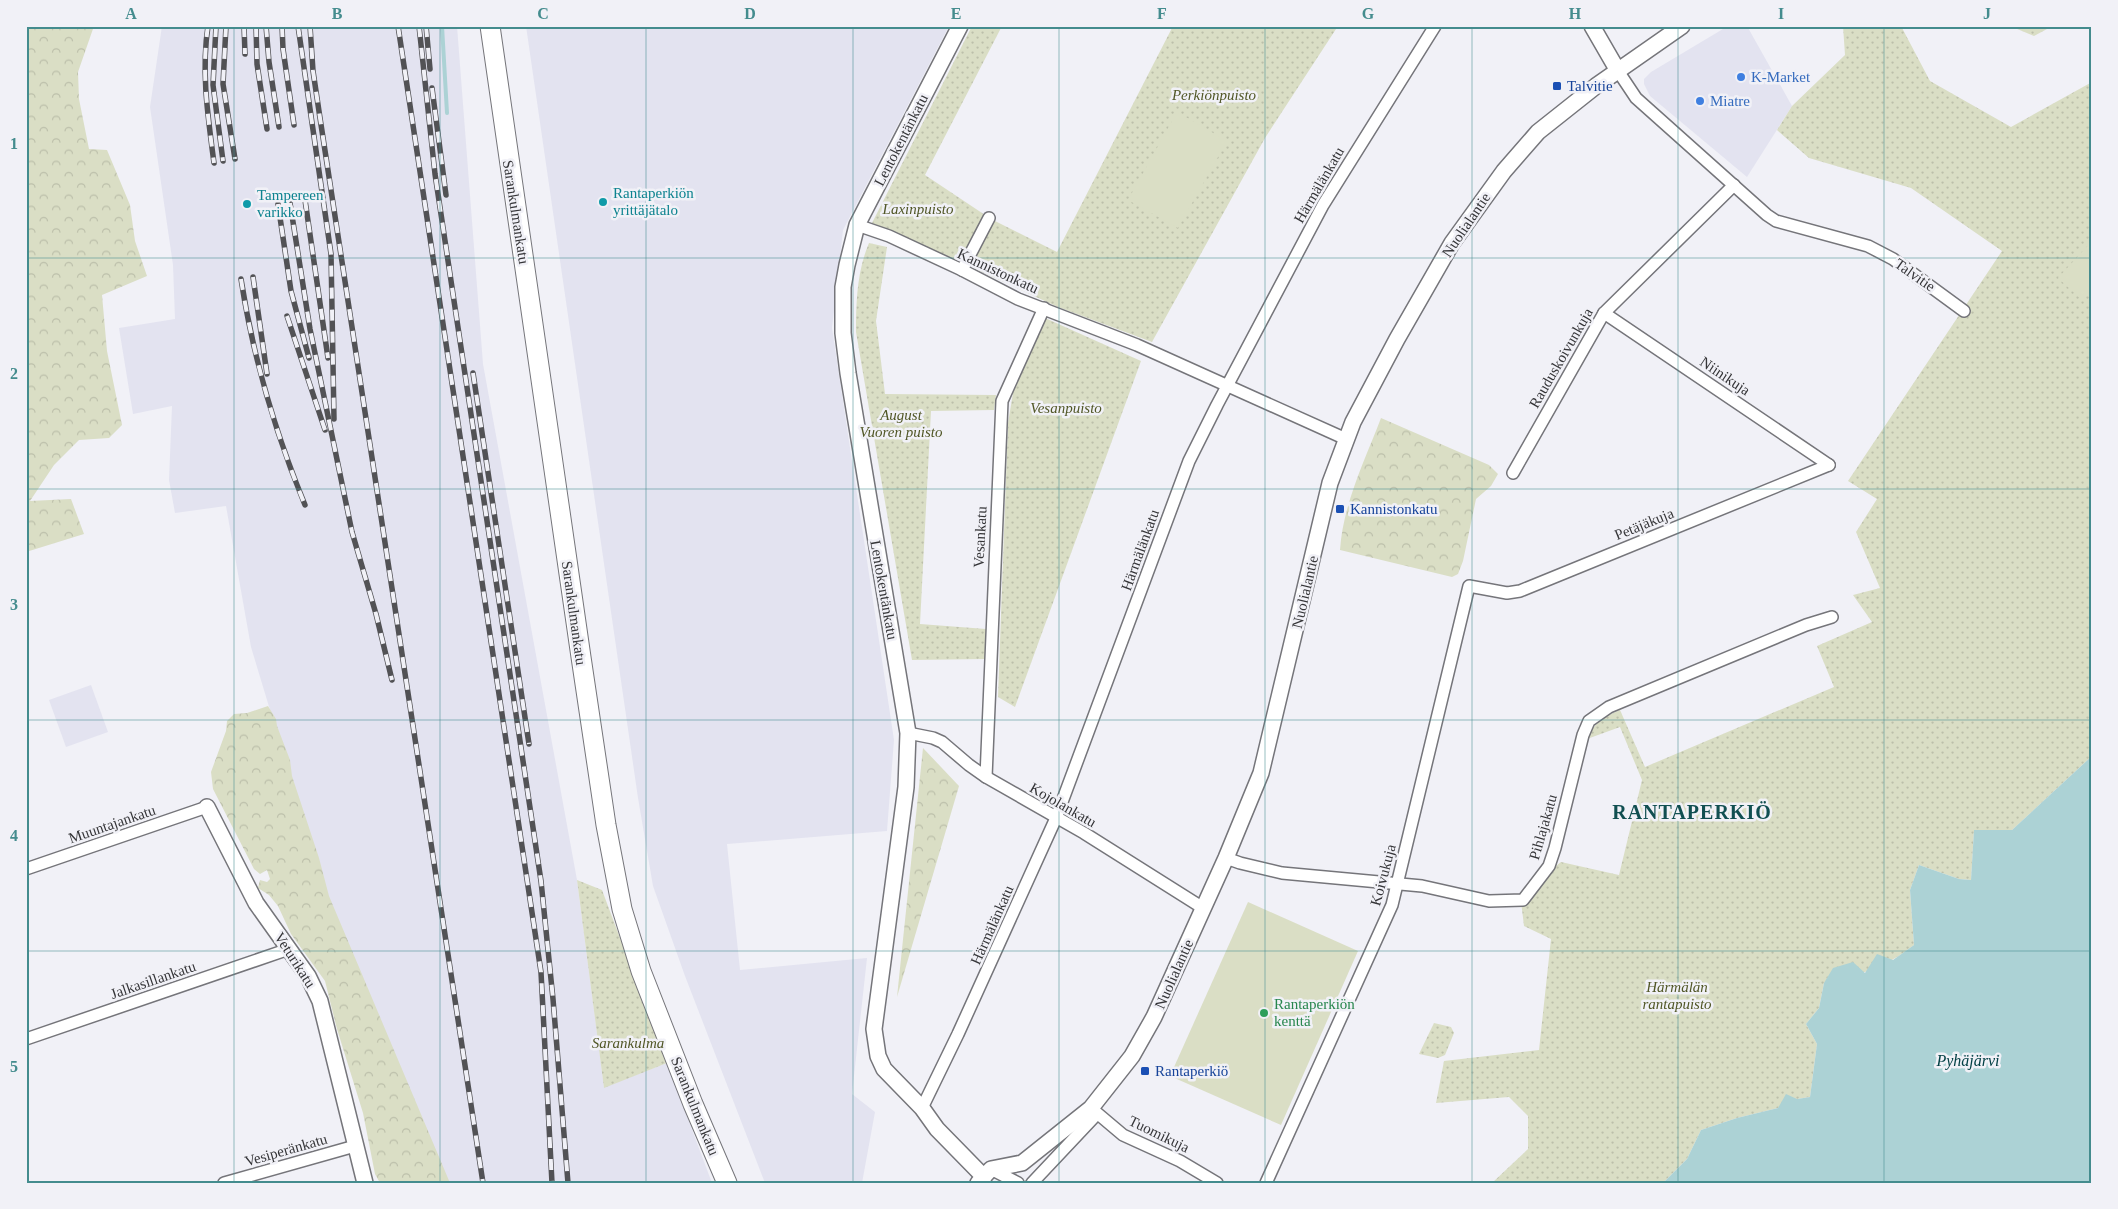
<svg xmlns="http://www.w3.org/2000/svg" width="2118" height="1209" viewBox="0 0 2118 1209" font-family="Georgia,serif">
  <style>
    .built { fill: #e3e3f0 }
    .forest { fill: url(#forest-crowns) }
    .park { fill: url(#park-dots) }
    .garden { fill: #dadec5 }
    .water { fill: #acd2d5 }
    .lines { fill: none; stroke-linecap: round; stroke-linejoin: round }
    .stream { stroke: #acd2d5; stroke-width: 4 }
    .minor-casing { stroke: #75757a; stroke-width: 14 }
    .tertiary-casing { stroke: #75757a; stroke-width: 18 }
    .primary-casing { stroke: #75757a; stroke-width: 21 }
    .minor { stroke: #fff; stroke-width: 11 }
    .tertiary { stroke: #fff; stroke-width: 15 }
    .primary { stroke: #fff; stroke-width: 19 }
    .rail-casing { stroke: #525255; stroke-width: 5.5 }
    .rail { stroke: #f1f1f7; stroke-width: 4; stroke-dasharray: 11; stroke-linecap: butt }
    .grid { fill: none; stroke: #448c8e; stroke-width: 1; stroke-opacity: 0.55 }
    .shop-dot { fill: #3f7fe0; stroke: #f1f1f7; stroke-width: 2 }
    .transit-dot { fill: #1a4fb4; stroke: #f1f1f7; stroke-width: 2 }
    .culture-dot { fill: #0f9aa8; stroke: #f1f1f7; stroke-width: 2 }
    .leisure-dot { fill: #2e9e5b; stroke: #f1f1f7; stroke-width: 2 }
    .labels { text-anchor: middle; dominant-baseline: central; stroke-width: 5; stroke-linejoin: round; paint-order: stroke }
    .shop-label { font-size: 15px; fill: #366cbe; stroke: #f1f1f7; text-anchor: start }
    .transit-label { font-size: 15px; fill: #164399; stroke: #f1f1f7; text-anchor: start }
    .park-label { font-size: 15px; font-style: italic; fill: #515727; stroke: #f1f1f7 }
    .street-label { font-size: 15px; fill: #353538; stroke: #f1f1f7 }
    .culture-label { font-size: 15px; fill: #0d838f; stroke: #f1f1f7; text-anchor: start }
    .leisure-label { font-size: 15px; fill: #27864d; stroke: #f1f1f7; text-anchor: start }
    .water-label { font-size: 16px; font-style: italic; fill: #034045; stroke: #f1f1f7 }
    .district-label { font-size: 20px; font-weight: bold; letter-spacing: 1px; fill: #114f51; stroke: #f1f1f7 }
    .neatline { fill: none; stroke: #448c8e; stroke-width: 2 }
    .grid-label { font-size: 16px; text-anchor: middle; font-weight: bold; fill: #448c8e }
  </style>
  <defs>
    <pattern id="forest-crowns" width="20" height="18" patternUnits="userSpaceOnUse" patternTransform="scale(1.25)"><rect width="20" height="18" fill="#dadec5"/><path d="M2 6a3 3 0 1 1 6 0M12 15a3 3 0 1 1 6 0" fill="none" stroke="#bcbfaa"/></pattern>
    <pattern id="park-dots" width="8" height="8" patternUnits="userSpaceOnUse" patternTransform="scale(1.25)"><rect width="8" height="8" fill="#dadec5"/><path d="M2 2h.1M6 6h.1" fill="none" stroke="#bcbfaa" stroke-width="1.8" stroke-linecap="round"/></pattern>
  </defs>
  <rect width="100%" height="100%" fill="#f1f1f7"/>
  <g class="built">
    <polygon points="162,26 457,26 483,364 577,880 604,1087 667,1063 712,1183 445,1183 328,902 251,647 226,506 175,513 169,480 172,406 133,414 119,328 175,319 173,265 150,107"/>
    <polygon points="526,26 949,26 843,230 832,328 894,740 887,831 727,844 740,970 867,958 852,1094 875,1112 862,1183 765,1183 685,976 653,886 638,798"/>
    <polygon points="1728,26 1747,26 1792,106 1747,177 1650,96 1644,84 1644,79 1651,72"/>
    <polygon points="91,685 108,732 66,747 49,700"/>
  </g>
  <g class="forest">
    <polygon points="26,26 94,26 78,72 79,99 89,149 107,150 130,205 135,241 147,276 102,295 107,351 122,425 109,438 79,440 54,465 30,501 71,499 84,534 26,552"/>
    <path d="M1381,418L1489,465L1498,474L1491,486L1476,499L1463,561L1458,574L1452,577L1340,550C1343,504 1365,460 1381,418Z"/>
    <polygon points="268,706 276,719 277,726 290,760 292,776 319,858 329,896 450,1183 380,1183 375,1174 363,1113 337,1029 325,981 291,934 278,906 269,895 258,888 260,880 267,882 270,879 267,870 260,874 254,869 213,789 211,772 226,731 227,721 234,714 247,713"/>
    <polygon points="923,748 959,786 897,997"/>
  </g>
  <g class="park">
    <polygon points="972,26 1002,26 925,175 985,215 965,254 956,261 872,223"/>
    <polygon points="1173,26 1338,26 1265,138 1152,342 1058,307 971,267 993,220 1057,252"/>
    <path d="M1843,26H1901L1930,81L2011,127L2092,82V756L2012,830L1974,831L1971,880L1959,879L1919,865L1910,890L1914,945C1883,969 1862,974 1824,983L1819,1008L1806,1024L1817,1044L1810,1097L1797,1099L1778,1108L1737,1118L1701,1130L1687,1159L1663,1183H1492L1528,1149V1116L1509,1097L1436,1103L1444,1061L1539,1050L1551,939L1524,926L1520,893L1561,862L1619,875L1642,780L1620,727L1587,739C1593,723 1604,717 1620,710L1645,767L1834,687L1817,646L1872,622L1853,595L1880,588L1856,532L1877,499L1848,481L2002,251L1911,188L1809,158L1777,130L1792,106L1845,55Z"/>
    <polygon points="2010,26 2046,26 2047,29 2034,36"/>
    <path d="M869,243L887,247L876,321L885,394L996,395L994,410L931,411L920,624L986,629V659L912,660L856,332C856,302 857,271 869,243Z"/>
    <polygon points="1045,318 1141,361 1015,707 998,697 1008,423 1013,393"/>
    <polygon points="577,880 602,890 667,1063 604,1088"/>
    <polygon points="1434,1023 1451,1027 1454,1033 1445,1055 1438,1058 1419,1054"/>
  </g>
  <g class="garden">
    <polygon points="1177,112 1227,141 1178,228 1128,200"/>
    <polygon points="2092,241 2092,288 2081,299 2058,278"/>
    <polygon points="1248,902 1358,951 1281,1125 1170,1076"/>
  </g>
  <polygon class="water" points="2092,756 2092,1183 1663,1183 1687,1159 1701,1130 1737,1118 1778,1108 1786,1094 1797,1099 1810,1097 1817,1044 1806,1024 1819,1008 1824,983 1833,968 1853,962 1865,973 1877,954 1893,960 1914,945 1910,890 1919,865 1959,879 1971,880 1974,830 2012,830"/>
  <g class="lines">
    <polyline class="stream" points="442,26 447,113"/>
    <defs>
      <g id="minor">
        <polyline points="1618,71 1636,98 1767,215 1776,221 1868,246 1893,259 1964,311"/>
        <polyline points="857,225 889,236 962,270 1018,299 1137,345 1346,439"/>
        <polyline points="962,270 989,218"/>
        <polyline points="1604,313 1829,465"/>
        <polyline points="1513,473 1604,313 1734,185"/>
        <polyline points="908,733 933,738 942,742 969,765 986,777 1084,833 1203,908"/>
        <polyline points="986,777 1002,401 1044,308"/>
        <polyline points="1226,858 1240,863 1282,873 1422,886 1489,901 1523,900 1549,866 1555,848 1583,735 1589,721 1609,707 1806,625 1832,617"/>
        <polyline points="26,869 207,807"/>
        <polyline points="26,1039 289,949"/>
        <polyline points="922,1108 958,1034 1056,818 1189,461 1217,405 1323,205 1435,26"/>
        <polyline points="1091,1108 1123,1135 1180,1161 1217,1183"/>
        <polyline points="991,1169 1018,1183"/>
        <polyline points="224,1183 355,1146"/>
        <polyline points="1032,1183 1097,1114"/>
        <polyline points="1266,1183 1392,905 1469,586 1507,593 1520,591 1829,465"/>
      </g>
      <g id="tertiary">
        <polyline points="960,26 857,225 847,265 843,287 843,333 848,373 908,733 906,787 874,1029 878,1056 884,1069 922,1108 937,1129 984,1177"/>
        <polyline points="1592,26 1618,71"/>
        <polyline points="207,807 256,903 308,976 320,1001 365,1183"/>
        <polyline points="978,1183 991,1169 1022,1163 1091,1108 1132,1056 1154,1017 1226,858 1261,773 1330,483 1353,422 1397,339 1452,243 1504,171 1538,132 1596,86 1682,26"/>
      </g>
      <polyline id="primary" points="490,26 581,657 606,825 622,909 641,971 693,1104 727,1183"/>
    </defs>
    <use href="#minor" class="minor-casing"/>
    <use href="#tertiary" class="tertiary-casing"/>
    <use href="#primary" class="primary-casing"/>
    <use href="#minor" class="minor"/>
    <use href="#tertiary" class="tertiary"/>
    <use href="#primary" class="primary"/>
    <defs>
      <g id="rail">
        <path d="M208,26C201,72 208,117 214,163"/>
        <polyline points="216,26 213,85 223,161"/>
        <polyline points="226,26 223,84 235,159"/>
        <polyline points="244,26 245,54"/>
        <polyline points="256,26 257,64 267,129"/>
        <polyline points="266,26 269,62 279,127"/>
        <polyline points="282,26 283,49 294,125"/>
        <polyline points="298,26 331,254 334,419"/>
        <polyline points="310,26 313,71 320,118 483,1183"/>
        <polyline points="398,26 541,972 552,1183"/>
        <polyline points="419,26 435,174 541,881 553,999 568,1183"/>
        <polyline points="426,26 430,69"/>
        <polyline points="432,88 446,195"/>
        <polyline points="305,200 328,358"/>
        <polyline points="290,203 310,329 352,532 376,614 392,680"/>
        <polyline points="278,204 291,291 309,358"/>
        <polyline points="253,277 267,374"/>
        <path d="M241,279C253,357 275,432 305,505"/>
        <polyline points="287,316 325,430"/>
        <polyline points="473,373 529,744"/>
      </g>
    </defs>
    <use href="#rail" class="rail-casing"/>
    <use href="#rail" class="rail"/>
  </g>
  <path class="grid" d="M234,26V1183M440,26V1183M646,26V1183M853,26V1183M1059,26V1183M1265,26V1183M1472,26V1183M1678,26V1183M1884,26V1183M26,258H2092M26,489H2092M26,720H2092M26,951H2092"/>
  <g class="shop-dot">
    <circle cx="1741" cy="77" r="5"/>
    <circle cx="1700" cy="101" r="5"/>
  </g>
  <g class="transit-dot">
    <rect x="1552" y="81" width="10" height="10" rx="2.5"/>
    <rect x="1335" y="504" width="10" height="10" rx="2.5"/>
    <rect x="1140" y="1066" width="10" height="10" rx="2.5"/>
  </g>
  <g class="culture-dot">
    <circle cx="603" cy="202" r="5"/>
    <circle cx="247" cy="204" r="5"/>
  </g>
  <circle class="leisure-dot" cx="1264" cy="1013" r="5"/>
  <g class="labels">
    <g class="shop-label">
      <text x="1751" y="77">K-Market</text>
      <text x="1710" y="101">Miatre</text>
    </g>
    <g class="transit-label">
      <text x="1567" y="86">Talvitie</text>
      <text x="1350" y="509">Kannistonkatu</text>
      <text x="1155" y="1071">Rantaperkiö</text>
    </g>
    <g class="park-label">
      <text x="1214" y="95">Perkiönpuisto</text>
      <text x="918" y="209">Laxinpuisto</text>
      <text x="1066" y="408">Vesanpuisto</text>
      <text x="901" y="415">August<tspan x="901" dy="17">Vuoren puisto</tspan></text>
      <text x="1677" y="987">Härmälän<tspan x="1677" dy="17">rantapuisto</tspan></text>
      <text x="628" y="1043">Sarankulma</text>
    </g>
    <g class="street-label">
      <text transform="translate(901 140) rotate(-63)">Lentokentänkatu</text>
      <text transform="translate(1319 185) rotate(-60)">Härmälänkatu</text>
      <text transform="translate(516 212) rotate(81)">Sarankulmankatu</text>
      <text transform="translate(1466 225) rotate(-56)">Nuolialantie</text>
      <text transform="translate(998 271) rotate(25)">Kannistonkatu</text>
      <text transform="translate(1915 275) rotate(35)">Talvitie</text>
      <text transform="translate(1561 358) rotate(-60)">Rauduskoivunkuja</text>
      <text transform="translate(1725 376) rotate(34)">Niinikuja</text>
      <text transform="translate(1644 524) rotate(-22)">Petäjäkuja</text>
      <text transform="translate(980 537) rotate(-87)">Vesankatu</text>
      <text transform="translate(1140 550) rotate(-70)">Härmälänkatu</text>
      <text transform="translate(884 590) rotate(80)">Lentokentänkatu</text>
      <text transform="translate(1305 592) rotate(-77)">Nuolialantie</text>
      <text transform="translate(574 613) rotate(82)">Sarankulmankatu</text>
      <text transform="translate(1063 805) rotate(30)">Kojolankatu</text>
      <text transform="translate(112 824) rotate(-19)">Muuntajankatu</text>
      <text transform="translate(1543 827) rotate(-74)">Pihlajakatu</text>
      <text transform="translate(1383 875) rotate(-75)">Koivukuja</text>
      <text transform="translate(992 925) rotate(-66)">Härmälänkatu</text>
      <text transform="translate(295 960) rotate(57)">Veturikatu</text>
      <text transform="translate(1174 974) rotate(-66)">Nuolialantie</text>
      <text transform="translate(153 980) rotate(-19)">Jalkasillankatu</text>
      <text transform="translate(695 1106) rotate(68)">Sarankulmankatu</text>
      <text transform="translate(1159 1134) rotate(26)">Tuomikuja</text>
      <text transform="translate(286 1150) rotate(-16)">Vesiperänkatu</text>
    </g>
    <g class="culture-label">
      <text x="613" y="193">Rantaperkiön<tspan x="613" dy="17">yrittäjätalo</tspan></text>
      <text x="257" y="195">Tampereen<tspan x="257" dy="17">varikko</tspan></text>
    </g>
    <g class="leisure-label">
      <text x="1274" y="1004">Rantaperkiön<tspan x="1274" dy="17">kenttä</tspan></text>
    </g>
    <g class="water-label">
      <text x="1968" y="1060">Pyhäjärvi</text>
    </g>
    <g class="district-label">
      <text x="1692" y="812">RANTAPERKIÖ</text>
    </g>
  </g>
  <rect width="2118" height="1209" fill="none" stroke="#f1f1f7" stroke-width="55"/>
  <rect x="28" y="28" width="2062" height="1154" class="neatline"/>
  <g class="grid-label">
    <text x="131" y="19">A</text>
    <text x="337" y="19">B</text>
    <text x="543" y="19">C</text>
    <text x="750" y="19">D</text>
    <text x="956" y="19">E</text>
    <text x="1162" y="19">F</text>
    <text x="1368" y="19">G</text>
    <text x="1575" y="19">H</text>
    <text x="1781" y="19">I</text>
    <text x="1987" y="19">J</text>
    <text x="14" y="149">1</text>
    <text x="14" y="379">2</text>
    <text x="14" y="610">3</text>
    <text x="14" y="841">4</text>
    <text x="14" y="1072">5</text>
  </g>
</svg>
